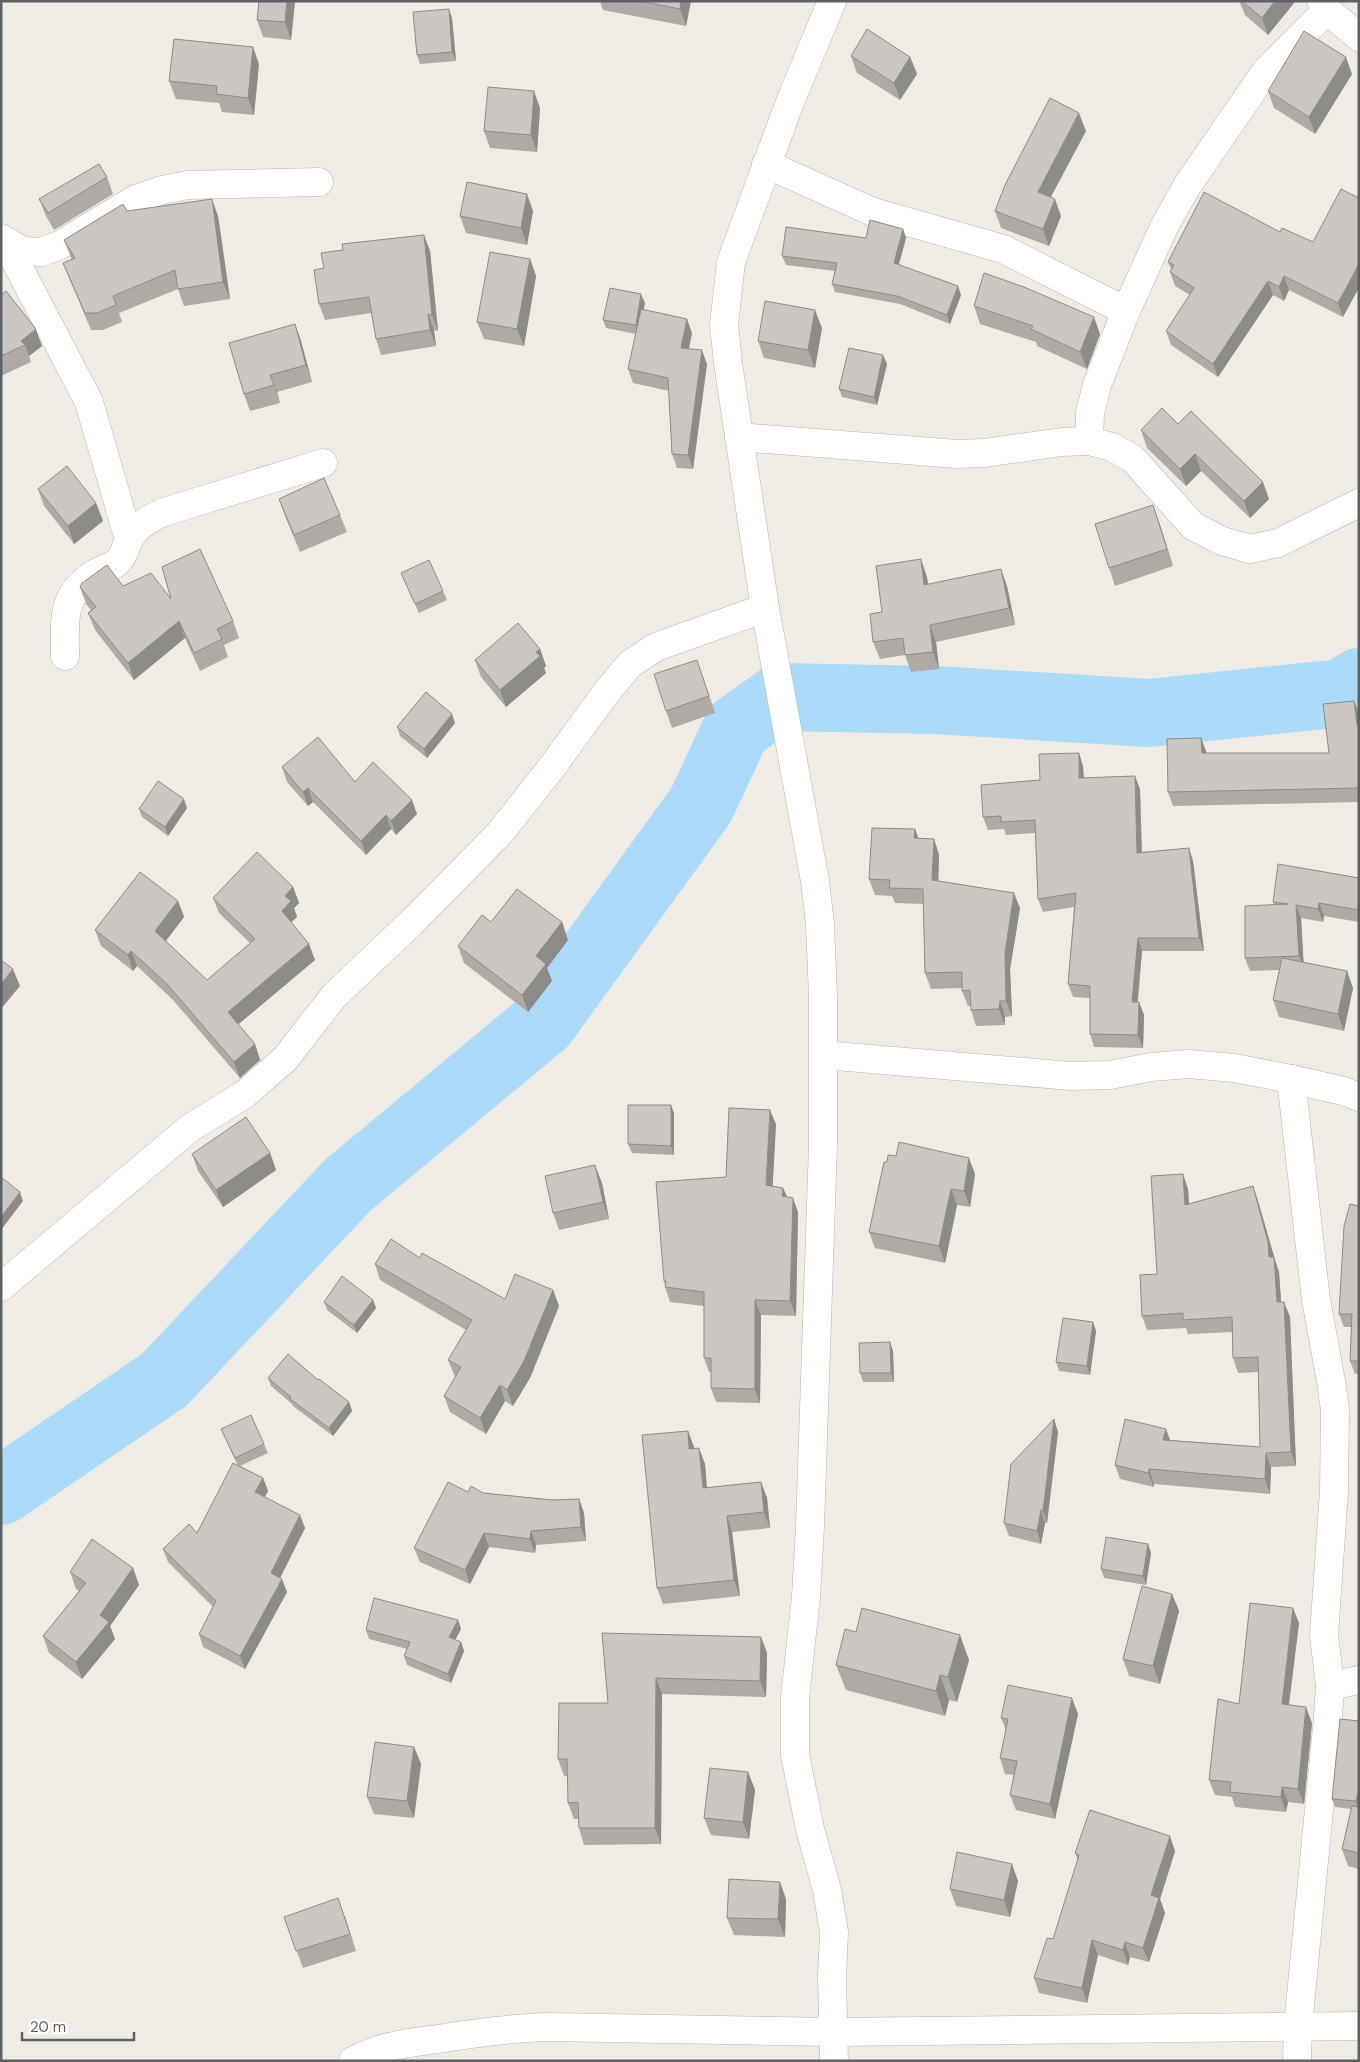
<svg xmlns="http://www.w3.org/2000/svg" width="1360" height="2062" viewBox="0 0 1360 2062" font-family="'DM Sans',sans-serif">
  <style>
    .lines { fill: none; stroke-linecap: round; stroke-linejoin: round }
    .river { stroke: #abdbf8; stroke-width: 68 }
    .minor-casing { stroke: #b2b5b9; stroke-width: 29 }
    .minor { stroke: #fff; stroke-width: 28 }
    .wall { fill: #aeaba7 }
    .shaded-wall { fill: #8d8b88 }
    .building { fill: #cac7c2; stroke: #8d8b88 }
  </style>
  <rect width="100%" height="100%" fill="#eeece5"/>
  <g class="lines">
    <polyline class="river" points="1,1491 164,1380 348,1185 543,1023 701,805 737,728 781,697 935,700 1149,713 1342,693 1359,682"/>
    <defs>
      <g id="minor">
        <polyline points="832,1 790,102 731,262 724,325 728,363 765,608 815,881 820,924 823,996 823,1145 810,1526 806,1597 795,1697 795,1755 810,1829 827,1890 834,1932 832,1977 834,2061"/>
        <polyline points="1321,1 1327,10 1359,37"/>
        <polyline points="766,164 873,212 1003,249 1126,311"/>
        <polyline points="1,238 23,251 41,252 60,245 136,199 162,190 188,185 319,182"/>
        <polyline points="5,241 89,402 129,540"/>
        <polyline points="739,437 957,454 984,453 1062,442 1089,441 1112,447 1133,459 1193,526 1222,541 1250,549 1278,543 1359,503"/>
        <polyline points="1089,441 1090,413 1097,385 1126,311 1164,227 1187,186 1266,71 1327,10"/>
        <path d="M65,656C65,620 60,595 96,573C105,567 113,568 119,560C125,554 125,547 129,539C136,526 148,520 161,513L323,463"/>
        <polyline points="824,1055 1071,1076 1110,1075 1151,1067 1189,1064 1234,1068 1291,1079 1343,1091 1359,1097"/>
        <polyline points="1291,1079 1316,1300 1331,1381 1335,1410 1334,1491 1324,1635 1330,1686 1328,1717 1298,2026 1297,2061"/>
        <polyline points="1,1287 190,1128 245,1094 285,1059 334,996 412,922 499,834 552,767 606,693 630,664 656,647 765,608"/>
        <polyline points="1330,1686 1359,1680"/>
        <path d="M353,2061C379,2046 409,2043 438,2039C475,2033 511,2028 548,2027L832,2032L1359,2026"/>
      </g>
    </defs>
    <use href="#minor" class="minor-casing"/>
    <use href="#minor" class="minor"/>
  </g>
  <g class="wall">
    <polygon points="259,1 295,1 291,40 263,37 257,20"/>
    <polygon points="600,1 691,1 686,26 603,10"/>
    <polygon points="1238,1 1293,1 1294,3 1268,35 1245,15 1240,3"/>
    <polygon points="452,18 456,61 420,64 417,55"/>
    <polygon points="851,56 910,57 917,74 900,100 857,73"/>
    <polygon points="259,64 254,115 222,112 219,103 176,99 169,81"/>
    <polygon points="1352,74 1315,134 1274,108 1268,91"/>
    <polygon points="540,108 537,152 490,148 484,131"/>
    <polygon points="1086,131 1051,197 1061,216 1049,246 1001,228 995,211"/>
    <polygon points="107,177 113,194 54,230 46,216 39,199"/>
    <polygon points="1341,189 1343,317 1289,290 1284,301 1273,295 1218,377 1171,345 1166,331 1190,295 1175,286 1170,272 1171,269 1168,262 1280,232 1313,242"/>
    <polygon points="127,211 218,216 230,299 184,306 178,289 119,313 122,322 103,330 91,330 70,280 63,263 72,260 64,240"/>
    <polygon points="533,211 527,245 466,233 460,216"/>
    <polygon points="903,229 906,238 899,264 961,295 950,324 900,304 835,292 832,284 835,271 786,265 782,256"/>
    <polygon points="424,235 430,251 438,331 434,330 436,346 381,355 376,339 371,313 325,320 319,304 324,268 343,250"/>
    <polygon points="530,259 536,276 524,346 484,339 477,322"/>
    <polygon points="1,295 42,346 29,356 31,362 1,376"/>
    <polygon points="645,303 643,310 692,333 689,349 707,364 693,469 677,468 672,454 669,391 633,383 628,369 636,334 606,328 603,320"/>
    <polygon points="974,306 1100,334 1087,369 1037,346 1036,342 980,324"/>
    <polygon points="295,324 301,341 312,382 277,392 280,403 250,411 244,394"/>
    <polygon points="822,328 815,368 764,358 758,341"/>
    <polygon points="887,364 877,405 842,397 839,389"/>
    <polygon points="1178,424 1269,499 1250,518 1201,471 1186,486 1147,448 1141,430"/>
    <polygon points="38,489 96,503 103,521 74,544 44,506"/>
    <polygon points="279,499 340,515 347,532 300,552 285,516"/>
    <polygon points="1159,522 1173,566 1115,586 1109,568"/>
    <polygon points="401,573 443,591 447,600 419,613"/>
    <polygon points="927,577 928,584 1007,586 1015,625 936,642 939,669 911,672 905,655 880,659 873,642 882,612"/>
    <polygon points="123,586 171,599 233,621 239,638 224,645 228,657 200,671 185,638 134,680 95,630 88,613 91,610 86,604 80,587"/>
    <polygon points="540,649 546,666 544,668 546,673 506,707 481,677 475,660"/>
    <polygon points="703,677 715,713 672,728 666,711"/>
    <polygon points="1359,713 1359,802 1173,806 1168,792 1201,738 1207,753 1329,753"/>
    <polygon points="455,723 427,758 400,736 397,727"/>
    <polygon points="1083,766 1084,778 1140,789 1142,852 1189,848 1193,861 1204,951 1142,951 1138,1002 1144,1015 1143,1048 1094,1047 1090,1034 1090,998 1073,997 1068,984 1074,907 1043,912 1038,899 1035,833 1006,835 1004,829 988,830 983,817 1040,780"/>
    <polygon points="282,767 355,782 417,814 396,835 391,829 366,855 313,802 308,806 287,782"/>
    <polygon points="187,808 168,836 142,817 139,809"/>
    <polygon points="915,829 918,839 934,839 939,855 938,881 1020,908 1010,969 1012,1016 1005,1017 1005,1025 976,1026 971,1010 971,1006 968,1006 962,991 962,988 931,989 925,973 923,904 895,903 892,896 875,895 869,879"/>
    <polygon points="1359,878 1359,922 1324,916 1323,922 1301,918 1303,962 1353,988 1344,1031 1279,1017 1273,1000 1279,970 1250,971 1245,958 1274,905 1273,902"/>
    <polygon points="293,887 299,903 294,908 297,917 291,922 315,960 238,1024 255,1044 260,1060 240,1078 173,1000 137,966 133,971 101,946 95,930 178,901 184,917 166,941 207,980 250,943 219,913 213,898"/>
    <polygon points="491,922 562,922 568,940 547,968 552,981 528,1012 464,963 458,946"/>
    <polygon points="674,1113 674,1155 632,1153 628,1144"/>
    <polygon points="776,1124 772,1186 783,1188 787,1196 798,1212 796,1316 761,1315 760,1403 716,1402 711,1388 711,1372 709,1372 704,1358 704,1306 670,1302 665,1287 665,1285 664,1281 726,1177"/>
    <polygon points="270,1153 276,1170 223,1207 198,1171 192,1154"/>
    <polygon points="887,1162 975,1174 970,1207 957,1205 945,1263 875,1248 869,1232"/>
    <polygon points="1183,1174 1188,1189 1189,1204 1258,1201 1274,1257 1279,1272 1281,1302 1290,1317 1296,1466 1271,1467 1270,1494 1154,1484 1154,1487 1120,1479 1115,1465 1166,1429 1170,1440 1260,1447 1258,1372 1238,1373 1233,1358 1232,1332 1188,1334 1186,1328 1147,1330 1142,1316 1157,1274"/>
    <polygon points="602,1183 609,1219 559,1230 553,1213"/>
    <polygon points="1359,1206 1359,1374 1355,1374 1350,1361 1351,1327 1344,1327 1339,1314"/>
    <polygon points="420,1258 505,1299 553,1290 559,1306 530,1378 513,1406 505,1401 486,1434 450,1412 444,1396 455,1377 448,1360 466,1330 380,1280 375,1264"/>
    <polygon points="373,1300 376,1308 357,1333 327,1310 324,1302"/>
    <polygon points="1093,1322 1096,1331 1090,1375 1059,1371 1056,1362"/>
    <polygon points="890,1342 893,1351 894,1382 863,1382 860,1373"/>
    <polygon points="268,1378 318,1380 349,1402 352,1411 333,1436 293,1406 292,1404 271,1386"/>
    <polygon points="1054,1419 1058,1432 1047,1523 1045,1523 1041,1544 1009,1536 1004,1523"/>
    <polygon points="221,1429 264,1444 268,1453 240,1466 263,1478 268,1491 265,1497 305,1528 280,1578 287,1592 245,1669 203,1647 199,1634 213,1607 168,1562 163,1549 197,1533 237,1464"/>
    <polygon points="688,1431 694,1448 705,1464 707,1488 761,1482 767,1498 770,1528 732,1532 740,1596 663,1604 657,1588"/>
    <polygon points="468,1492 483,1493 552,1500 579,1499 584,1513 586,1541 536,1545 535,1553 489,1547 470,1584 420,1562 414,1548"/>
    <polygon points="1148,1544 1151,1553 1146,1585 1104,1578 1101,1569"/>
    <polygon points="133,1568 139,1585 110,1626 115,1639 82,1679 49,1653 43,1636 79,1591 76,1589 70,1572"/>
    <polygon points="1172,1594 1179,1611 1160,1684 1129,1676 1123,1659"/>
    <polygon points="458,1620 461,1629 455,1640 461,1642 464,1651 451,1683 407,1665 404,1656 407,1649 369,1639 366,1630"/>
    <polygon points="1299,1623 1289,1705 1312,1723 1304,1804 1288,1802 1286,1812 1235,1807 1232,1797 1215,1795 1209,1780 1239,1704"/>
    <polygon points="856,1632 969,1660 957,1702 949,1700 945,1716 846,1690 836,1665"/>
    <polygon points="602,1633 761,1637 767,1653 766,1697 662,1694 661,1844 584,1845 579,1828 578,1819 574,1819 568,1803 568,1776 564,1776 558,1759 608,1703"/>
    <polygon points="1078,1714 1055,1819 1016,1810 1010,1795 1014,1775 1005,1774 1000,1758 1006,1730 1001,1718"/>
    <polygon points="1359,1721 1359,1869 1348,1866 1342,1849 1351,1809 1335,1807 1332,1799"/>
    <polygon points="414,1747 421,1764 414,1818 374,1814 367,1797"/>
    <polygon points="748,1772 755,1790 749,1839 711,1835 704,1818"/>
    <polygon points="1175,1851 1160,1899 1165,1913 1149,1962 1130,1957 1128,1965 1098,1955 1087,2003 1039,1993 1034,1978 1053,1939 1078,1860 1075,1853"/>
    <polygon points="1018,1881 1010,1917 956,1906 950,1889"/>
    <polygon points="786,1899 785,1937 734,1935 727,1918"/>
    <polygon points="345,1916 356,1951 303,1968 284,1917"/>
  </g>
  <g class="shaded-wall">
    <polygon points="287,1 295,1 291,40 285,22"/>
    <polygon points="681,1 691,1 686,26 680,9"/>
    <polygon points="1275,1 1293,1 1294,3 1268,35 1262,18"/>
    <polygon points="449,9 452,18 456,61 452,52"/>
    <polygon points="253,47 259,64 254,115 248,98"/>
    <polygon points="910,57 917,74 900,100 894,83"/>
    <polygon points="1346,57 1352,74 1315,134 1309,117"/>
    <polygon points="534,91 540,108 537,152 531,135"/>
    <polygon points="1079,113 1086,131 1044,209 1038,192"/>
    <polygon points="527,194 533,211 527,245 521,228"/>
    <polygon points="212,199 218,216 230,299 223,282"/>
    <polygon points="1055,199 1061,216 1049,246 1043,229"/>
    <polygon points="903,229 906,238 897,271 894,263"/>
    <polygon points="424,235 430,251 438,331 432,315"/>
    <polygon points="530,259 536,276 524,346 517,329"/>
    <polygon points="1359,264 1359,288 1343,317 1338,303"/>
    <polygon points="1284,276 1289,290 1284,301 1279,287"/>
    <polygon points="1268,281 1273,295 1218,377 1213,364"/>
    <polygon points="958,286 961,295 950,324 947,315"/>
    <polygon points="641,294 645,303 639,334 636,325"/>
    <polygon points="815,310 822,328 815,368 808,350"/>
    <polygon points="428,314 434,330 436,346 430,330"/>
    <polygon points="1094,317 1100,334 1087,369 1080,352"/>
    <polygon points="687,319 692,333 686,362 681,348"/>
    <polygon points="295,324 301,341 312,382 306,365"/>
    <polygon points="36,329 42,346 29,356 25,345 21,341"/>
    <polygon points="702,350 707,364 693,469 688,455"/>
    <polygon points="883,355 887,364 877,405 874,397"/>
    <polygon points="270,375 277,392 280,403 274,385"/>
    <polygon points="1195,454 1201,471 1186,486 1180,469"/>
    <polygon points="1263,482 1269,499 1250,518 1244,501"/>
    <polygon points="96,503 103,521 74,544 68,526"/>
    <polygon points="1153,505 1159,522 1173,566 1167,549"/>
    <polygon points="921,559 927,577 930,602 924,585"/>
    <polygon points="1001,569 1007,586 1015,625 1009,608"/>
    <polygon points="179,621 185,638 134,680 128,663"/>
    <polygon points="930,625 936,642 939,669 933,652"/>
    <polygon points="540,649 546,666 544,668 546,673 506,707 500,690"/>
    <polygon points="1354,701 1359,713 1359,730 1357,725"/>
    <polygon points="452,714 455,723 427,758 424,749"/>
    <polygon points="1201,738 1206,752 1207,767 1202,753"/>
    <polygon points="1079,753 1083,766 1084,791 1079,778"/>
    <polygon points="1135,776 1140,789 1142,866 1137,853"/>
    <polygon points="308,788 313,802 308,806 303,792"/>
    <polygon points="184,799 187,808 168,836 165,827"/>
    <polygon points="412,800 417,814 396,835 391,821"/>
    <polygon points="386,815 391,829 366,855 361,841"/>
    <polygon points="915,829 921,845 914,838"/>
    <polygon points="934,839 939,855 938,895 932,880"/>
    <polygon points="1189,848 1193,861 1204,951 1199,938"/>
    <polygon points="293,887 299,903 294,908 297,917 287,926 282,911 285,896"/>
    <polygon points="1014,893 1020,908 1010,969 1012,1016 1006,1001 1005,953"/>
    <polygon points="178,901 184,917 161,947 155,931"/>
    <polygon points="1319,903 1324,916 1323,922 1318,909"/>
    <polygon points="1296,905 1301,918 1304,969 1299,956"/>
    <polygon points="562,922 568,940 547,968 552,981 528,1012 522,995 536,956"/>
    <polygon points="1138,938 1142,951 1136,1015 1132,1002"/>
    <polygon points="309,944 315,960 234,1028 228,1012"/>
    <polygon points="131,951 137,966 133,971 128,955"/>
    <polygon points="13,969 20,986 1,1009 1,984"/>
    <polygon points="1347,971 1353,988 1344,1031 1338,1014"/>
    <polygon points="1000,1001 1005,1017 1005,1025 999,1009"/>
    <polygon points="1139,1002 1144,1015 1143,1048 1138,1035"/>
    <polygon points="255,1044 260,1060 240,1078 234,1062"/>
    <polygon points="671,1105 674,1113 674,1155 671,1146"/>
    <polygon points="770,1110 776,1124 772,1199 766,1185"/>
    <polygon points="270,1153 276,1170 223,1207 216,1190"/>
    <polygon points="969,1158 975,1174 970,1207 964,1191"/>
    <polygon points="595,1165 602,1183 609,1219 603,1202"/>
    <polygon points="1183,1174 1188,1189 1190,1220 1185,1205"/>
    <polygon points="1253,1186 1258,1201 1274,1256 1274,1272 1269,1257"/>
    <polygon points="783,1188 789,1202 782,1196"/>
    <polygon points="951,1189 957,1205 945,1263 939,1246"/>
    <polygon points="20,1192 23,1201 1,1230 1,1217"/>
    <polygon points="793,1198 798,1212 796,1316 790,1301"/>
    <polygon points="1274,1257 1279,1272 1282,1317 1277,1302"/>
    <polygon points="553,1290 559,1306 530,1378 513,1406 507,1390"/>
    <polygon points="373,1300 376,1308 357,1333 354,1325"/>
    <polygon points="755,1300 761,1315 760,1403 755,1389"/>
    <polygon points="1284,1302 1290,1317 1296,1466 1291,1452"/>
    <polygon points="1093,1322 1096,1331 1090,1375 1087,1366"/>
    <polygon points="890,1342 893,1351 894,1382 891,1373"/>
    <polygon points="500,1385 505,1401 486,1434 480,1418"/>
    <polygon points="349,1402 352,1411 333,1436 329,1428"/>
    <polygon points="1054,1419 1058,1432 1047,1523 1043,1511"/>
    <polygon points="1166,1429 1171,1443 1163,1440"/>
    <polygon points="688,1431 694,1447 695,1465 689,1449"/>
    <polygon points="699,1448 705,1464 708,1504 703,1488"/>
    <polygon points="1266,1453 1271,1467 1270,1494 1265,1479"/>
    <polygon points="1149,1469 1154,1484 1154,1487 1148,1473"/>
    <polygon points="263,1478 268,1491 260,1505 255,1492"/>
    <polygon points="761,1482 767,1498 770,1528 764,1512"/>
    <polygon points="579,1499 584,1513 586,1541 581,1527"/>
    <polygon points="1041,1510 1045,1523 1041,1544 1037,1531"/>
    <polygon points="300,1515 305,1528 276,1586 271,1573"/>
    <polygon points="727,1516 732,1532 740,1596 734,1580"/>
    <polygon points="531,1531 536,1545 535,1553 530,1539"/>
    <polygon points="484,1533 489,1547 470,1584 465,1570"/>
    <polygon points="1148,1544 1151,1553 1146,1585 1143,1576"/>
    <polygon points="133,1568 139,1585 110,1626 115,1639 82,1679 76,1662 100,1615"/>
    <polygon points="282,1579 287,1592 245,1669 240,1656"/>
    <polygon points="1172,1594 1179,1611 1160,1684 1153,1666"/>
    <polygon points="1293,1608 1299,1623 1287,1719 1282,1704"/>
    <polygon points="458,1620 461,1629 452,1646 449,1637"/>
    <polygon points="960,1635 969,1660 957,1702 948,1677"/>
    <polygon points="761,1637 767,1653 766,1697 760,1681"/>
    <polygon points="461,1642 464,1651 451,1683 448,1674"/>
    <polygon points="940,1675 949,1700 945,1716 936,1691"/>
    <polygon points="656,1678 662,1694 661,1844 655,1828"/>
    <polygon points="1072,1698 1078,1714 1055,1819 1050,1804"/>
    <polygon points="1306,1707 1312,1723 1304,1804 1298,1789"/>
    <polygon points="414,1747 421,1764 414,1818 407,1801"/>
    <polygon points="748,1772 755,1790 749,1839 743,1822"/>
    <polygon points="1282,1787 1288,1802 1286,1812 1281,1797"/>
    <polygon points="1359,1790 1359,1809 1356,1801"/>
    <polygon points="1170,1836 1175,1851 1160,1899 1165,1913 1149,1962 1143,1948 1151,1895"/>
    <polygon points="1012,1864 1018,1881 1010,1917 1004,1900"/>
    <polygon points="780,1882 786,1899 785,1937 778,1919"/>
    <polygon points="1092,1940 1098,1955 1087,2003 1082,1988"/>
    <polygon points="1125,1942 1130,1957 1128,1965 1123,1950"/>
  </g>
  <g class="building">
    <polygon points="259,1 287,1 285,22 257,20"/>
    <polygon points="640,1 681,1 680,9"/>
    <polygon points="1242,1 1275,1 1262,18"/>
    <polygon points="449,9 452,52 417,55 413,12"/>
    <polygon points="867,29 910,57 894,83 851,56"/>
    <polygon points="1304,31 1346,57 1309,117 1268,91"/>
    <polygon points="174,39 253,47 248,98 216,94 217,86 169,81"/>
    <polygon points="488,87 534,91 531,135 484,131"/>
    <polygon points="1050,98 1079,113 1038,192 1055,199 1043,229 995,211 1005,185"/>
    <polygon points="99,164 107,177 48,213 39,199"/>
    <polygon points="467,182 527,194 521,228 460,216"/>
    <polygon points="1341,189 1359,198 1359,264 1338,303 1284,276 1279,287 1268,281 1213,364 1166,331 1194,288 1170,272 1174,265 1168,262 1204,192 1280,232 1282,228 1313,242"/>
    <polygon points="212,199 223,282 178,289 175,270 113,296 116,305 97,313 85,313 63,263 75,258 64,240 123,204 127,211"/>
    <polygon points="870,220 903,229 894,263 958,286 947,315 897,296 832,284 837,263 782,256 786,227 866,238"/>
    <polygon points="424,235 432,315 428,314 430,330 376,339 369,297 319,304 314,270 324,268 321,253 343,250 342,244"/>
    <polygon points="490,252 530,259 517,329 477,322"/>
    <polygon points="984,273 1024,287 1094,317 1080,352 1031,329 1033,326 974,306"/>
    <polygon points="610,288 641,294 636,325 603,320"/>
    <polygon points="6,291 36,329 21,341 25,345 1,356 1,295"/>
    <polygon points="765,301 815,310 808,350 758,341"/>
    <polygon points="641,309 687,319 681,348 702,350 688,455 672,454 668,378 628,369"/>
    <polygon points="295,324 306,365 270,375 274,385 244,394 229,343"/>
    <polygon points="849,348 883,355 874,397 839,389"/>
    <polygon points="1162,408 1178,424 1191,411 1263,482 1244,501 1195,454 1180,469 1141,430"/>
    <polygon points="67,466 96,503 68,526 38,489"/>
    <polygon points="324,478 340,515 294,535 279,499"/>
    <polygon points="1153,505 1167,549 1109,568 1095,524"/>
    <polygon points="200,549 233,621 217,629 222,639 194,653 179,621 128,663 88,613 96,607 80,587 82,583 107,565 123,586 151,573 171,599 162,567"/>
    <polygon points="921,559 924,585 1001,569 1009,608 930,625 933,652 905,655 903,638 873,642 870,614 882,612 876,566"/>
    <polygon points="429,560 443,591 415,604 401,573"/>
    <polygon points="518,623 540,649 536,652 540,656 500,690 475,660"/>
    <polygon points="697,660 709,696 666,711 654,674"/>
    <polygon points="426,692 452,714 424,749 397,727"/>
    <polygon points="1354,701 1357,725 1359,724 1359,788 1168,792 1167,739 1201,738 1202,753 1329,753 1323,704"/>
    <polygon points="318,737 355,782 373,762 412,800 391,821 386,815 361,841 308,788 303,792 282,767"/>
    <polygon points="1079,753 1079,778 1135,776 1137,853 1189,848 1199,938 1138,938 1132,1002 1139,1002 1138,1035 1090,1034 1090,986 1068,984 1076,893 1038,899 1035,820 1001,822 1001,816 983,817 981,785 1040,780 1039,754"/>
    <polygon points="158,781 184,799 165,827 139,809"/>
    <polygon points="872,828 915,829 914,838 934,839 932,880 1014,893 1005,953 1006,1001 1000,1001 999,1009 971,1010 970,990 962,991 962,972 925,973 923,889 889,888 890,880 869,879"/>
    <polygon points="257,852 293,887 285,896 291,901 282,911 309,944 228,1012 255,1044 234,1062 167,984 131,951 128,955 95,930 140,872 178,901 155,931 207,980 255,939 213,898"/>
    <polygon points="1278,864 1359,878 1359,910 1319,903 1318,909 1296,905 1299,956 1245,958 1245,906 1288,904 1273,902"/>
    <polygon points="517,889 562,922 536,956 546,964 522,995 458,946 482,915 491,922"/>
    <polygon points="1282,958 1347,971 1338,1014 1273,1000"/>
    <polygon points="1,960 13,969 1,984"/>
    <polygon points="628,1105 671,1105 671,1146 628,1144"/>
    <polygon points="729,1108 770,1110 766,1185 783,1188 782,1196 793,1198 790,1301 755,1300 755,1389 711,1388 711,1358 704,1358 704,1292 665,1287 666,1281 664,1281 656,1182 726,1177"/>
    <polygon points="246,1117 270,1153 216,1190 192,1154"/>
    <polygon points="899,1142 969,1158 964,1191 951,1189 939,1246 869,1232 884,1162 887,1162 888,1155 896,1156"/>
    <polygon points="595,1165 603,1202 553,1213 545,1176"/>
    <polygon points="1183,1174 1185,1205 1253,1186 1268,1242 1269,1257 1274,1257 1277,1302 1284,1302 1291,1452 1266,1453 1265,1479 1149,1469 1148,1473 1115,1465 1125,1419 1166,1429 1163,1440 1260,1447 1258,1357 1233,1358 1232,1317 1183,1320 1183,1313 1142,1316 1140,1275 1157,1274 1151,1176"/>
    <polygon points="1,1177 20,1192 1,1217"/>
    <polygon points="1350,1204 1359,1206 1359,1361 1350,1361 1352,1314 1339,1314 1344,1226"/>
    <polygon points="391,1239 420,1258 422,1253 505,1299 515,1274 553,1290 524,1361 507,1390 500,1385 480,1418 444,1396 461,1367 448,1360 472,1320 375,1264"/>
    <polygon points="342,1276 373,1300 354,1325 324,1302"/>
    <polygon points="1063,1318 1093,1322 1087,1366 1056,1362"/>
    <polygon points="890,1342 891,1373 860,1373 859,1343"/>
    <polygon points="288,1354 318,1380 319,1379 349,1402 329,1428 289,1398 291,1397 268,1378"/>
    <polygon points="251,1415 264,1444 235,1458 221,1429"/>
    <polygon points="1054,1419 1043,1511 1041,1510 1037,1531 1004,1523 1011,1464"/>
    <polygon points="688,1431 689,1449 699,1448 703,1488 761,1482 764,1512 727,1516 734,1580 657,1588 642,1435"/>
    <polygon points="233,1463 263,1478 255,1492 300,1515 271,1573 282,1579 240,1656 199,1634 216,1601 163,1549 189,1524 197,1533"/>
    <polygon points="448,1482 468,1492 471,1486 483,1493 552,1500 579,1499 581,1527 531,1531 530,1539 484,1533 465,1570 414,1548"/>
    <polygon points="1106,1537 1148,1544 1143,1576 1101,1569"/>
    <polygon points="92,1539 133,1568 100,1615 109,1622 76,1662 43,1636 86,1583 70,1572"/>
    <polygon points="1142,1586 1172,1594 1153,1666 1123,1659"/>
    <polygon points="374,1598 458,1620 449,1637 461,1642 448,1674 404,1656 410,1642 366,1630"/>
    <polygon points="1250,1603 1293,1608 1282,1704 1306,1707 1298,1789 1282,1787 1281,1797 1230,1792 1231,1782 1209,1780 1218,1699 1239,1704"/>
    <polygon points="862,1608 960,1635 948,1677 940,1675 936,1691 836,1665 845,1629 856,1632"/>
    <polygon points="602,1633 761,1637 760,1681 656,1678 655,1828 579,1828 578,1802 568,1803 567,1759 558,1759 559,1703 608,1703"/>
    <polygon points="1008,1685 1072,1698 1050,1804 1010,1795 1017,1761 1000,1758 1008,1719 1001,1718"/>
    <polygon points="1340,1719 1359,1721 1359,1790 1356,1801 1332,1799"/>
    <polygon points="375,1742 414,1747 407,1801 367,1797"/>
    <polygon points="710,1768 748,1772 743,1822 704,1818"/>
    <polygon points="1352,1806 1359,1807 1359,1853 1342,1849"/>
    <polygon points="1090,1810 1170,1836 1151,1895 1159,1898 1143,1948 1125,1942 1123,1950 1092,1940 1082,1988 1034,1978 1047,1938 1053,1939 1079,1855 1075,1853"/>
    <polygon points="957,1852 1012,1864 1004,1900 950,1889"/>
    <polygon points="729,1879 780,1882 778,1919 727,1918"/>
    <polygon points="338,1898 350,1934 296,1951 284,1917"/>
  </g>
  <rect width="1360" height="2062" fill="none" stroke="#5d6164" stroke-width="5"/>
  <path d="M22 2032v8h112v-8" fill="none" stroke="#5d6164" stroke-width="2.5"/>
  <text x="30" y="2032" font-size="15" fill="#5d6164" stroke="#ffffff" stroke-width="4" paint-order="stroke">20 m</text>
</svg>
